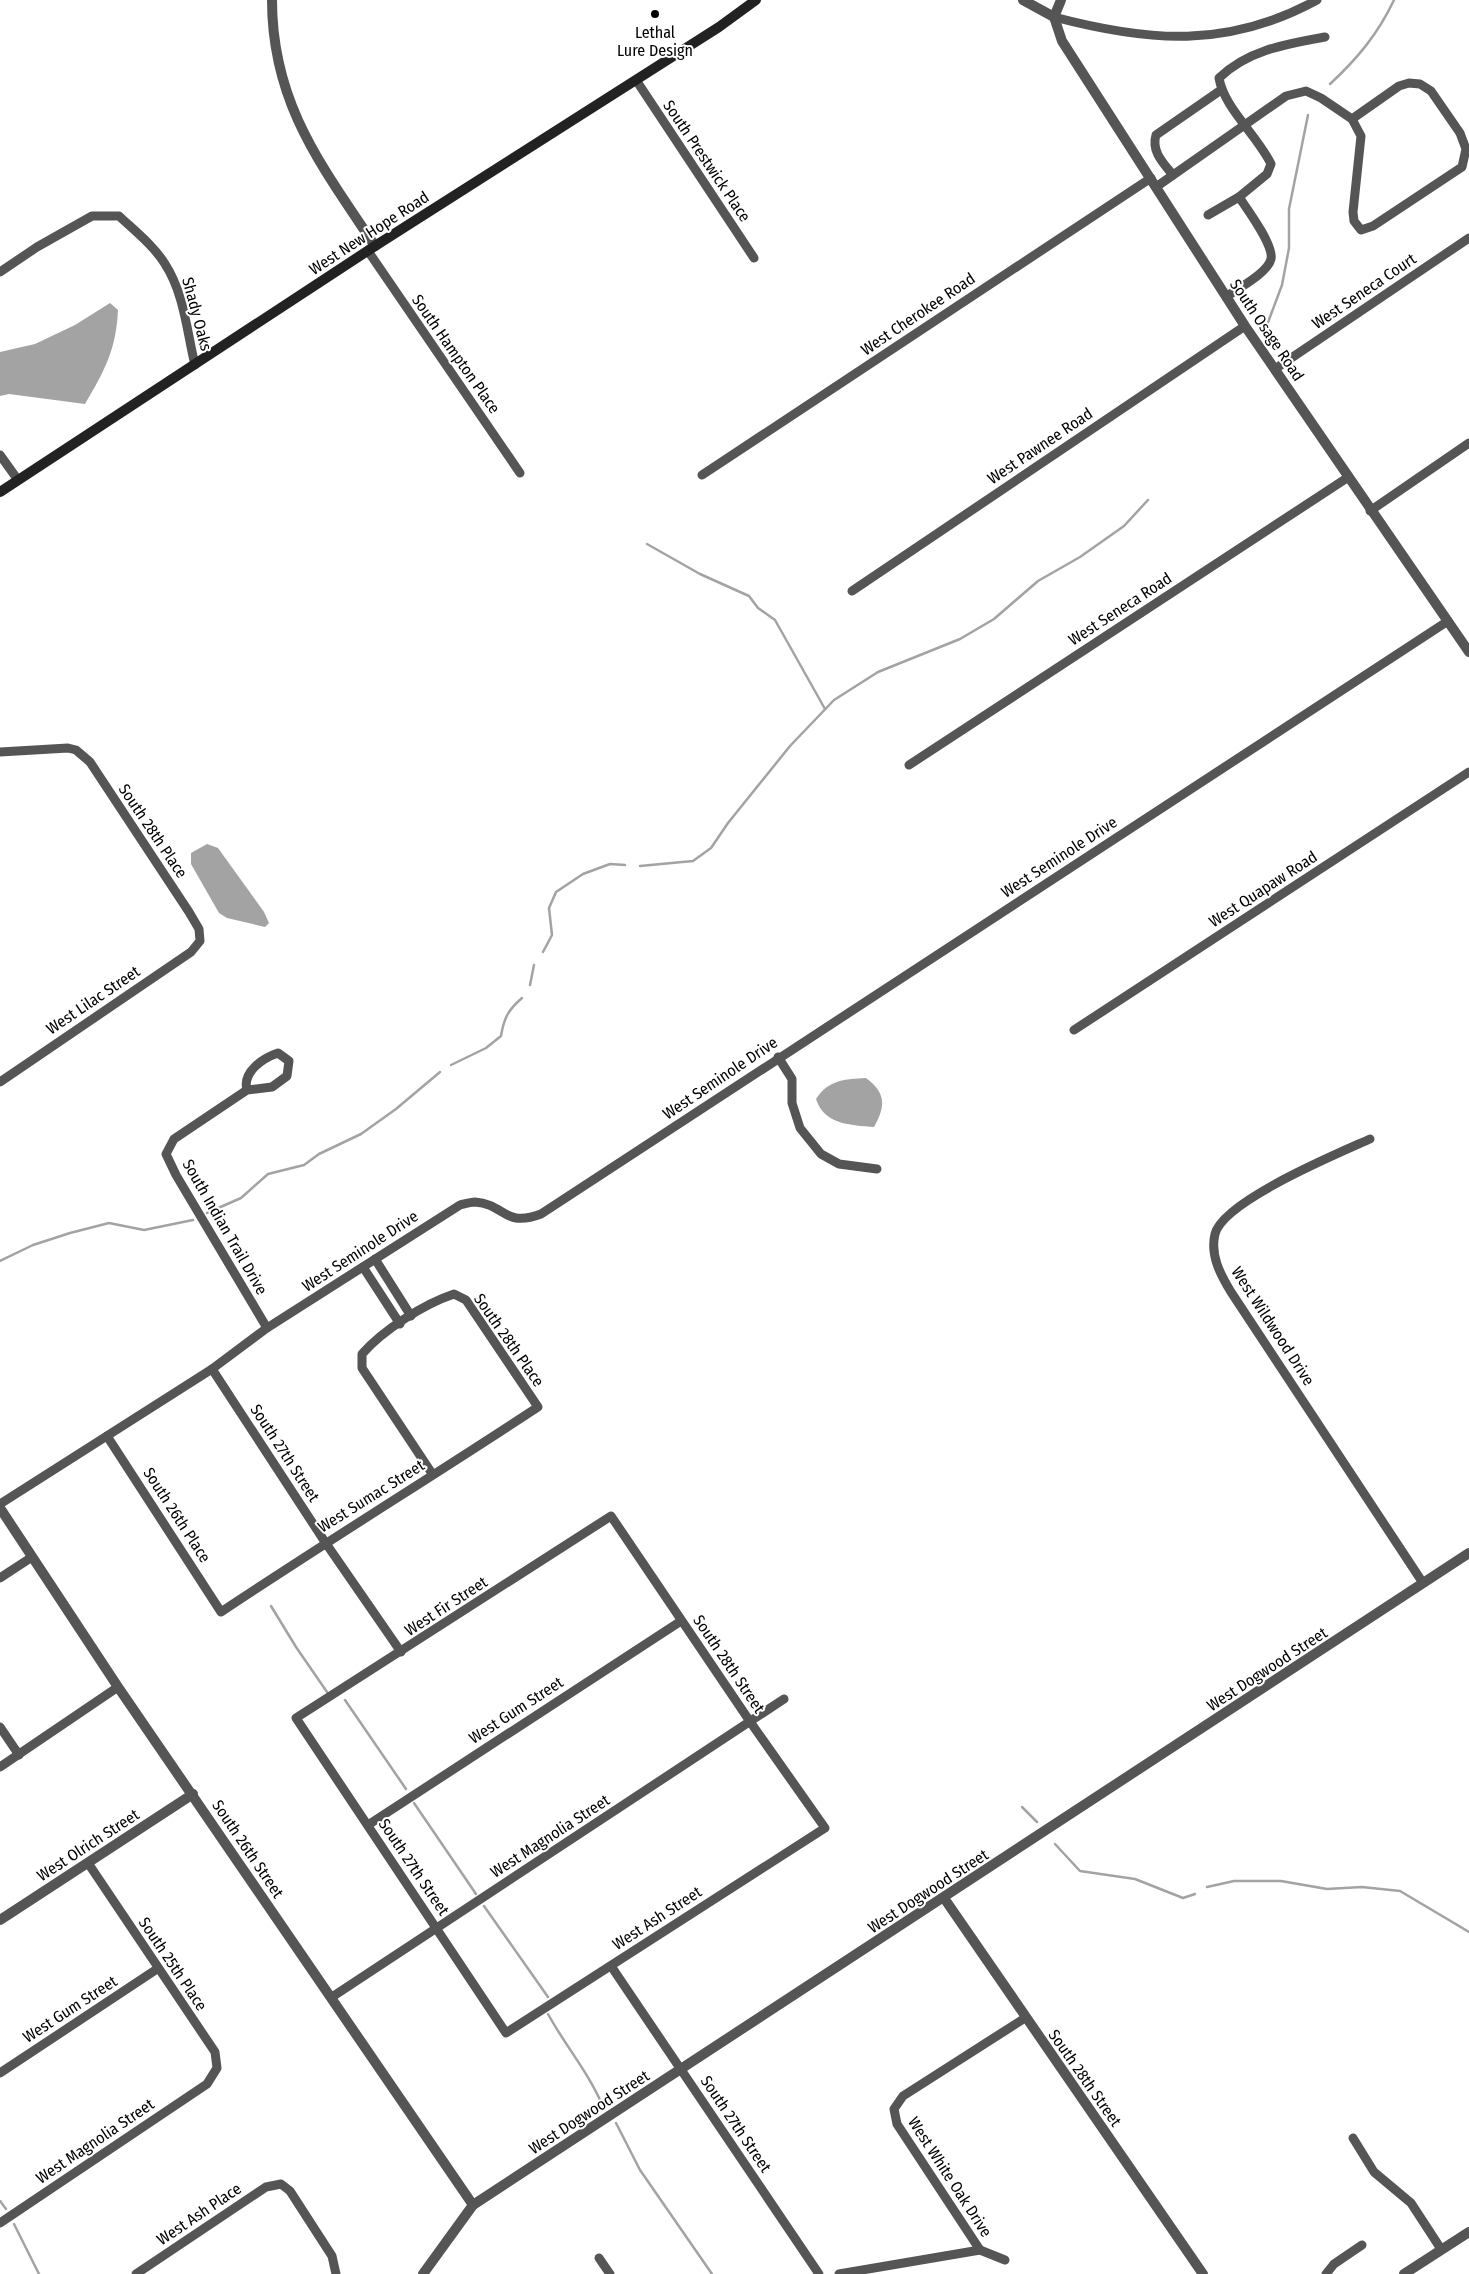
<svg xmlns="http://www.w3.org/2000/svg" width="1469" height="2274" viewBox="0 0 1469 2274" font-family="'Fira Sans Condensed',sans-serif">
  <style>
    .water { fill: #a3a3a3 }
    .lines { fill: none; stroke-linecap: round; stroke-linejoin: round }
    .stream { stroke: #a3a3a3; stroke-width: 2.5 }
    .minor { stroke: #555; stroke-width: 9 }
    .tertiary { stroke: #555; stroke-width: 10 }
    .secondary { stroke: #222; stroke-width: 10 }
    .poi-dot { fill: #000; stroke: #fff; stroke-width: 2 }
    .labels { text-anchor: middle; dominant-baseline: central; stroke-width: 4; stroke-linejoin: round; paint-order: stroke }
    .poi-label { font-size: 16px; fill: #000; stroke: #fff }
    .street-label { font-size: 16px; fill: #000; stroke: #fff }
  </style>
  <rect width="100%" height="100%" fill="#fff"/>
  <g class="water">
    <path d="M110,303L118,310C116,350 105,370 85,404L9,394L0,396V352L35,344L75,325Z"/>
    <polygon points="207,844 218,848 264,912 269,923 265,927 227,918 219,913 191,864 191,853"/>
    <path d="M866,1078C886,1093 886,1106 874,1127C851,1125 824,1125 816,1099C828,1080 845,1079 866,1078Z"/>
  </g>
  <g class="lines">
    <g class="stream">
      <path d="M1330,84C1357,59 1378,34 1394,0"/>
      <polyline points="1267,325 1282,285 1289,248 1289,209 1308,115"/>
      <polyline points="647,544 700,574 749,596 758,608 775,620 825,709"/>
      <polyline points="640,866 693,861 711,848 728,823 790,746 834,700 878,672 960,639 994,619 1038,581 1080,557 1124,526 1148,500"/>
      <polyline points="543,952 552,935 549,908 556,892 583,874 610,864 625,865"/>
      <polyline points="530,985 534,965"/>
      <path d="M451,1065L486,1048L501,1036C504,1018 508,1010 522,998"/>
      <polyline points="207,1213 241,1198 268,1174 304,1165 319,1154 361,1134 396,1109 440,1072"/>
      <polyline points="0,1261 33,1245 70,1233 109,1223 144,1230 193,1220"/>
      <polyline points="271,1606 296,1647 327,1692"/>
      <polyline points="345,1700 406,1789"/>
      <polyline points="414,1803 476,1894"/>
      <polyline points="1022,1807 1037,1822"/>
      <polyline points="1055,1844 1080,1871 1135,1879 1183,1898 1195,1894"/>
      <polyline points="1207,1887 1234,1881 1281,1881 1327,1889 1362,1887 1400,1891 1469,1932"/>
      <polyline points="484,1906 548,1997"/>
      <path d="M548,2014C566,2047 590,2074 604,2109"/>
      <polyline points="616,2123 640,2170 712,2274"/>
      <polyline points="0,2201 6,2209"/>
      <polyline points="14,2224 39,2274"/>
    </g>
    <g class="minor">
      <path d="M1054,17C1149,42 1227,49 1317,0"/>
      <polyline points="636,80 754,258"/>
      <path d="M1173,175C1163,163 1151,151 1156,135L1221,90"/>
      <polyline points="1156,187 1286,96 1306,91 1321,98 1352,119 1361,136 1353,212 1354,221 1361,230 1373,226 1462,167 1466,149 1460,133 1431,91 1420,84 1409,83 1399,86 1352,119"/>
      <path d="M1239,197L1267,174L1271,164C1257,135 1224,108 1219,78C1248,50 1286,44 1325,37"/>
      <path d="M1208,215L1239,197C1247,209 1274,245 1271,259C1268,273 1237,289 1226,297"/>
      <polyline points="368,251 520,473"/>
      <path d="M0,272L37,247L92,216H119C135,231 154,246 165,264C184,293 187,332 195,365"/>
      <polyline points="1275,369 1469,238"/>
      <polyline points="0,455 18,480"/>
      <polyline points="702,475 1151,178"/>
      <polyline points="1370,511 1469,443"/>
      <polyline points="852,591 1245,326"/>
      <polyline points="0,752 68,748 76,750 90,762 189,912 199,929 200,941 191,952 0,1082"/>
      <polyline points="909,765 1347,478"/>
      <polyline points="1074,1030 1469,772"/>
      <polyline points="778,1057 792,1079 792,1103 800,1128 821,1154 839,1164 877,1169"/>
      <path d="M247,1090C242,1072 263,1058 278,1053L289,1061L287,1076L272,1087L247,1090L174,1139L166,1154L176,1175L267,1328"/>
      <path d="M1370,1139C1339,1153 1223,1201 1215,1234C1210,1255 1220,1274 1231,1292L1423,1583"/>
      <polyline points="375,1259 411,1316"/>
      <polyline points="363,1267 400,1324"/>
      <polyline points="212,1369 325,1542 401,1652"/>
      <path d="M107,1436L221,1612C326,1542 433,1476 538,1407L466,1300L454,1294C424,1304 383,1330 362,1354V1368L433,1475"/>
      <path d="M0,1504L212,1369L267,1328L460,1205C464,1204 471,1202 475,1202C505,1204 504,1228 541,1214L1448,621"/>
      <polygon points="611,1516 751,1723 825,1828 506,2033 296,1718"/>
      <polyline points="0,1578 32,1557"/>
      <polyline points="0,1727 19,1755"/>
      <polyline points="0,1767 118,1687"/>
      <polyline points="368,1825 681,1621"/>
      <polyline points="611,1966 819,2274"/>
      <polyline points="332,1997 784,1699"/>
      <polyline points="0,2073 157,1969"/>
      <polyline points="1353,2138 1374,2172 1411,2203 1441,2249"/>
      <polyline points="0,2223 207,2084 217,2068 215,2052 88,1863"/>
      <polyline points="980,2250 1005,2260"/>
      <polyline points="599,2258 610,2274"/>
      <polyline points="136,2274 266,2187 281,2184 290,2191 332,2256 336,2274"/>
      <polyline points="839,2274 980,2250 897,2124 894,2109 903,2096 1025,2018"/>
      <polyline points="1326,2274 1334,2264 1362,2245"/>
    </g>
    <g class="tertiary">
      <path d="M272,0C272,103 321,165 375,246"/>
      <polyline points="1023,0 1054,17 1062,41 1245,326 1469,652"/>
      <polyline points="1054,17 1061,0"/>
      <polyline points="0,1508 118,1687 473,2205"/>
      <polyline points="944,1898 1203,2274"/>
      <polyline points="0,1920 193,1794"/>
      <polyline points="423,2274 473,2205 1469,1553"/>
      <polyline points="1404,2274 1469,2232"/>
    </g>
    <polyline class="secondary" points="0,492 375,246 719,27 756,0"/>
  </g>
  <circle class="poi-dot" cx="655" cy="14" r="5"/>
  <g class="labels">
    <g class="poi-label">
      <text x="655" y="32">Lethal<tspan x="655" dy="18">Lure Design</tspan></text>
    </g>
    <g class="street-label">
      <text transform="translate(707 161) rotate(56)">South Prestwick Place</text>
      <text transform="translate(369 233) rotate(-33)">West New Hope Road</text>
      <text transform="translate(1364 291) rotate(-34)">West Seneca Court</text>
      <text transform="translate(197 314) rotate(75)">Shady Oaks</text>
      <text transform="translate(918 314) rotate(-34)">West Cherokee Road</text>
      <text transform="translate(1267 330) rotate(56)">South Osage Road</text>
      <text transform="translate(456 354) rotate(55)">South Hampton Place</text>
      <text transform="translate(1040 446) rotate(-34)">West Pawnee Road</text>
      <text transform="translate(1120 609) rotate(-33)">West Seneca Road</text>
      <text transform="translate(153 831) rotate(56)">South 28th Place</text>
      <text transform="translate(1059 857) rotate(-33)">West Seminole Drive</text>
      <text transform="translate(1263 889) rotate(-33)">West Quapaw Road</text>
      <text transform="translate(93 1000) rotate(-34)">West Lilac Street</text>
      <text transform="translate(720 1078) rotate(-34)">West Seminole Drive</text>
      <text transform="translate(225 1227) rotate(60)">South Indian Trail Drive</text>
      <text transform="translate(360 1251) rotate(-33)">West Seminole Drive</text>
      <text transform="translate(1273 1326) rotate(57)">West Wildwood Drive</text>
      <text transform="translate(509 1340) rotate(55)">South 28th Place</text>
      <text transform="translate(285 1453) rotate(57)">South 27th Street</text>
      <text transform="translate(371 1496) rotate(-32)">West Sumac Street</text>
      <text transform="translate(177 1515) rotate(57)">South 26th Place</text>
      <text transform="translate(446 1606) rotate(-33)">West Fir Street</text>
      <text transform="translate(729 1664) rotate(56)">South 28th Street</text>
      <text transform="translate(1267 1669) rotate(-33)">West Dogwood Street</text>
      <text transform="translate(516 1710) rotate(-33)">West Gum Street</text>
      <text transform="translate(550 1836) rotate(-33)">West Magnolia Street</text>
      <text transform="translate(88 1845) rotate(-33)">West Olrich Street</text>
      <text transform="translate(248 1849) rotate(56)">South 26th Street</text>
      <text transform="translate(414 1867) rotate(56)">South 27th Street</text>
      <text transform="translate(928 1891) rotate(-33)">West Dogwood Street</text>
      <text transform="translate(657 1918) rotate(-33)">West Ash Street</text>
      <text transform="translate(173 1964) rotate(56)">South 25th Place</text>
      <text transform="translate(70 2009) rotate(-33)">West Gum Street</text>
      <text transform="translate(1085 2078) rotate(55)">South 28th Street</text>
      <text transform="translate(589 2112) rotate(-33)">West Dogwood Street</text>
      <text transform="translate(736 2124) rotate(56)">South 27th Street</text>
      <text transform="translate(95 2141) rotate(-34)">West Magnolia Street</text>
      <text transform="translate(950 2177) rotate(57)">West White Oak Drive</text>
      <text transform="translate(199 2214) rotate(-34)">West Ash Place</text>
    </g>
  </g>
</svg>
